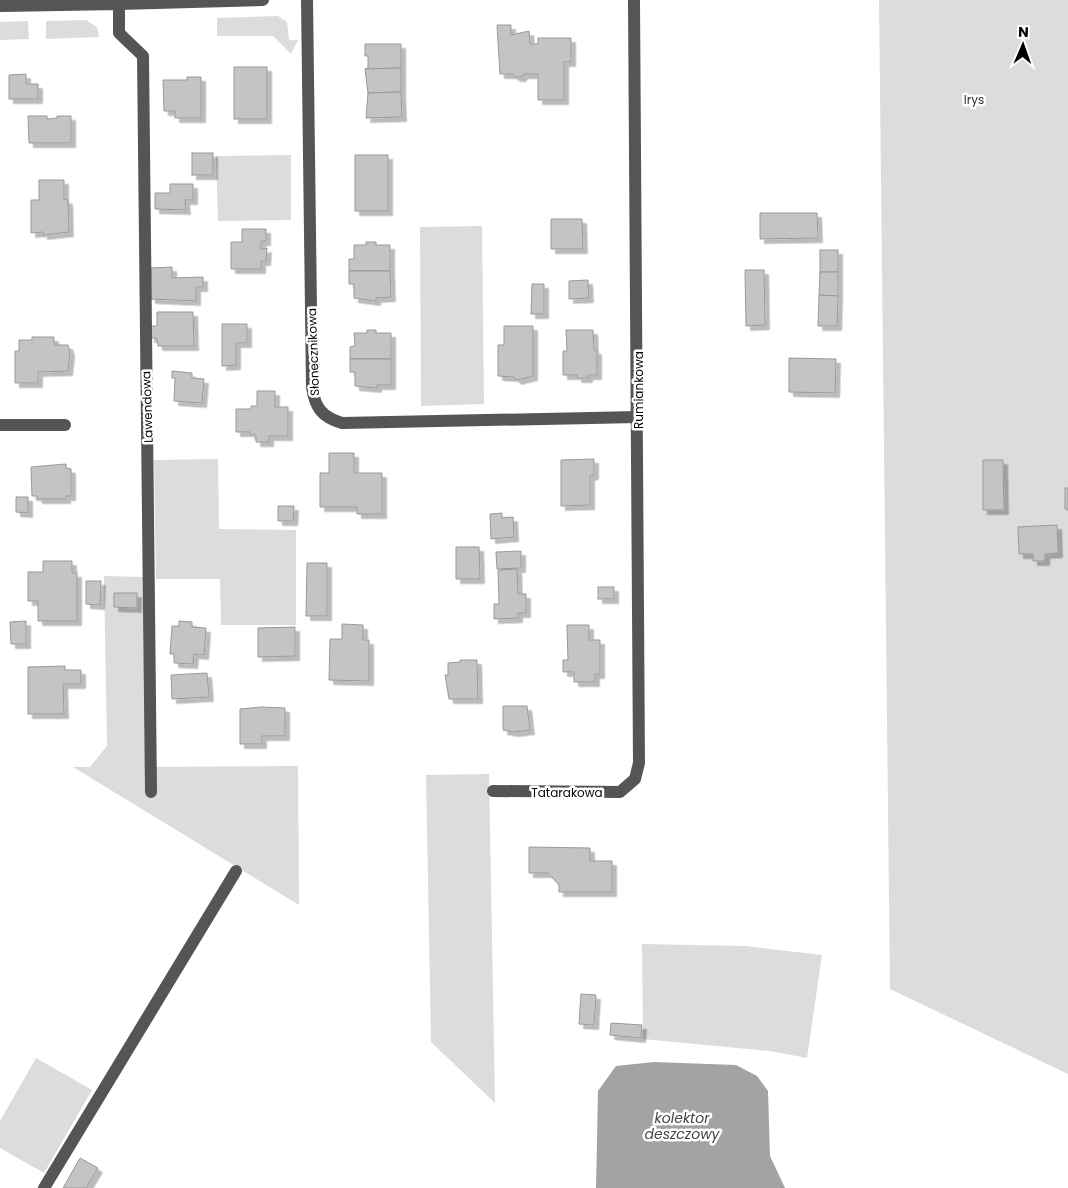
<svg xmlns="http://www.w3.org/2000/svg" width="1068" height="1188" viewBox="0 0 1068 1188" font-family="Poppins,sans-serif">
  <style>
    .green { fill: #dcdcdc }
    .water { fill: #a3a3a3 }
    .building { fill: #c4c4c4; stroke: #999; filter: url(#shadow) }
    .lines { fill: none; stroke-linecap: round; stroke-linejoin: round }
    .minor { stroke: #555; stroke-width: 12 }
    .labels { text-anchor: middle; dominant-baseline: central; stroke-width: 5; stroke-linejoin: round; paint-order: stroke }
    .park-label { font-size: 12px; fill: #333; stroke: #fff }
    .street-label { font-size: 12px; fill: #000; stroke: #fff }
    .water-label { font-size: 14px; font-style: italic; fill: #444; stroke: #fff }
  </style>
  <defs>
    <filter id="shadow"><feDropShadow dx="4.5" dy="4.5" stdDeviation="0" flood-color="#0004"/></filter>
  </defs>
  <rect width="100%" height="100%" fill="#fff"/>
  <g class="green">
    <polygon points="879,0 1068,0 1068,1074 890,989"/>
    <polygon points="278,16 287,22 289,40 298,40 291,54 273,36 217,36 217,18"/>
    <polygon points="86,20 97,27 99,37 46,39 46,21"/>
    <polygon points="28,21 29,39 0,40 0,22"/>
    <polygon points="291,155 291,220 218,221 216,156"/>
    <polygon points="482,226 484,404 421,406 420,227"/>
    <polygon points="218,459 219,529 296,530 296,625 221,625 220,579 156,579 154,460"/>
    <polygon points="104,576 145,577 145,767 298,766 299,905 73,767 90,767 107,746"/>
    <polygon points="489,774 495,1103 431,1042 426,775"/>
    <polygon points="642,944 746,946 822,955 807,1058 770,1051 643,1039"/>
    <polygon points="36,1058 92,1090 44,1173 0,1148 0,1121"/>
  </g>
  <polygon class="water" points="654,1062 736,1065 757,1076 768,1091 770,1156 785,1188 596,1188 598,1091 616,1066"/>
  <g class="building">
    <polygon points="497,25 511,25 511,35 529,31 530,44 538,44 538,38 571,38 571,62 564,62 564,100 538,100 538,74 524,74 521,77 516,77 512,74 500,74"/>
    <polygon points="365,44 401,44 401,68 365,69 368,68 368,56 365,56"/>
    <rect x="234" y="67" width="33" height="52"/>
    <polygon points="401,68 401,92 368,93 365,69"/>
    <polygon points="26,74 26,84 38,84 38,99 9,99 9,75"/>
    <polygon points="187,77 201,77 201,118 175,118 175,111 164,111 163,80 187,80"/>
    <polygon points="401,92 402,117 366,118 368,93"/>
    <polygon points="28,116 47,116 47,119 57,118 57,116 71,116 71,143 29,143"/>
    <rect x="192" y="153" width="21" height="22"/>
    <rect x="355" y="155" width="33" height="56"/>
    <polygon points="39,180 64,180 64,199 68,200 69,232 43,235 43,232 31,233 31,200 39,200"/>
    <polygon points="170,184 193,184 193,200 185,200 186,210 155,209 155,193 170,193"/>
    <polygon points="760,213 817,213 818,238 760,239"/>
    <polygon points="551,219 582,219 583,249 551,249"/>
    <polygon points="242,229 266,229 266,241 261,241 261,249 267,248 266,261 261,261 261,269 231,269 231,242 242,242"/>
    <polygon points="366,242 376,242 376,245 390,245 390,271 349,271 349,259 354,259 354,245 366,245"/>
    <rect x="820" y="250" width="18" height="22"/>
    <polygon points="172,267 172,278 203,277 203,287 196,287 196,301 151,299 151,268"/>
    <polygon points="745,270 764,270 765,325 746,326"/>
    <polygon points="349,271 390,271 391,297 376,298 376,301 354,298 354,284 349,284"/>
    <polygon points="820,272 838,272 838,296 819,295"/>
    <polygon points="588,280 589,298 569,299 569,281"/>
    <polygon points="532,284 544,284 544,314 531,314"/>
    <polygon points="819,295 838,296 837,326 818,326"/>
    <polygon points="157,312 193,312 194,346 158,346 157,338 150,338 150,326 157,326"/>
    <polygon points="222,324 247,324 247,343 236,343 236,365 222,366"/>
    <polygon points="504,326 533,326 533,376 517,380 514,377 498,376 498,345 504,345"/>
    <polygon points="367,330 376,330 376,333 391,333 391,359 350,359 350,347 355,346 354,333 367,333"/>
    <polygon points="566,330 593,330 594,350 597,350 597,375 588,375 588,378 577,378 577,375 563,375 563,351 567,351"/>
    <polygon points="32,337 54,337 54,345 68,345 70,352 68,371 38,372 38,383 15,383 15,351 19,351 19,340 32,340"/>
    <polygon points="789,358 836,359 835,393 789,392"/>
    <polygon points="350,359 391,359 391,385 377,385 377,388 355,386 355,372 350,372"/>
    <polygon points="172,371 192,373 192,378 204,379 202,403 174,401 175,378 172,378"/>
    <polygon points="257,391 275,391 275,407 288,407 288,436 269,436 269,442 256,442 256,435 250,435 250,432 236,432 236,409 251,409 251,406 257,406"/>
    <polygon points="329,453 354,453 354,473 382,473 382,514 357,514 357,507 320,507 320,473 329,473"/>
    <polygon points="594,459 594,475 590,476 590,505 561,506 561,460"/>
    <polygon points="983,460 1003,460 1004,510 983,510"/>
    <polygon points="66,464 66,468 71,469 71,496 66,496 66,499 38,499 37,496 32,496 31,467"/>
    <polygon points="1065,488 1068,488 1068,510 1065,509"/>
    <polygon points="16,497 28,497 28,513 16,512"/>
    <polygon points="278,506 294,506 293,521 278,521"/>
    <polygon points="502,513 502,518 513,517 514,537 491,539 490,514"/>
    <polygon points="1057,525 1058,553 1045,554 1045,561 1033,561 1033,554 1019,554 1018,527"/>
    <polygon points="456,547 479,547 480,579 456,579"/>
    <polygon points="521,551 521,568 497,569 496,552"/>
    <polygon points="43,561 72,561 72,573 77,573 77,621 38,621 38,601 28,601 28,572 43,572"/>
    <polygon points="307,563 327,563 327,616 306,616"/>
    <polygon points="517,569 518,594 526,594 526,613 518,613 518,618 494,619 494,604 499,604 498,570"/>
    <polygon points="86,581 101,581 100,605 86,604"/>
    <rect x="598" y="587" width="16" height="12"/>
    <polygon points="114,593 137,593 137,608 114,607"/>
    <polygon points="26,621 26,644 11,644 10,622"/>
    <polygon points="179,621 192,622 192,627 206,628 204,655 194,654 193,664 174,663 174,654 170,654 172,626 179,626"/>
    <polygon points="342,624 363,625 363,640 369,640 369,681 329,680 330,639 342,639"/>
    <polygon points="567,625 589,625 589,640 600,640 600,674 595,674 595,682 574,682 574,672 563,672 563,660 568,660"/>
    <polygon points="295,627 295,656 258,657 258,628"/>
    <polygon points="460,660 477,660 478,699 449,699 445,675 448,675 448,663 460,662"/>
    <polygon points="65,666 65,670 81,670 81,684 63,684 64,714 28,714 28,667"/>
    <polygon points="207,673 209,697 172,699 171,675"/>
    <polygon points="503,706 527,706 530,730 514,732 503,730"/>
    <polygon points="261,707 285,708 285,736 262,736 262,744 240,744 240,709"/>
    <polygon points="529,847 590,848 590,861 612,861 612,892 559,892 559,885 548,873 529,873"/>
    <polygon points="581,994 596,995 594,1025 579,1024"/>
    <polygon points="611,1023 642,1025 641,1038 610,1035"/>
    <polygon points="80,1158 98,1168 86,1188 63,1188"/>
  </g>
  <g class="lines">
    <g class="minor">
      <path d="M307,0L312,387C315,408 322,417 342,423L638,417"/>
      <polyline points="119,4 263,0"/>
      <polyline points="0,6 119,4 119,33 143,56 151,792"/>
      <polyline points="0,425 65,425"/>
      <polyline points="493,791 620,792 635,779 639,763 634,0"/>
      <polyline points="44,1188 236,871"/>
    </g>
  </g>
  <g class="labels">
    <g class="park-label">
      <text x="974" y="99">Irys</text>
    </g>
    <g class="street-label">
      <text transform="translate(313 352) rotate(-92)">Słonecznikowa</text>
      <text transform="translate(638 390) rotate(-90)">Rumiankowa</text>
      <text transform="translate(147 407) rotate(-92)">Lawendowa</text>
      <text x="567" y="792">Tatarakowa</text>
    </g>
    <g class="water-label">
      <text x="682" y="1118">kolektor<tspan x="682" dy="16">deszczowy</tspan></text>
    </g>
  </g>
  <g transform="translate(1023 45) rotate(2)" stroke="#ffffff" stroke-width="4" paint-order="stroke">
  <path d="M0-4L9 19L0 12L-9 19Z" fill="#000000"/>
  <text y="-8" font-size="14" font-weight="bold" text-anchor="middle" fill="#000000">N</text>
  </g>
</svg>
